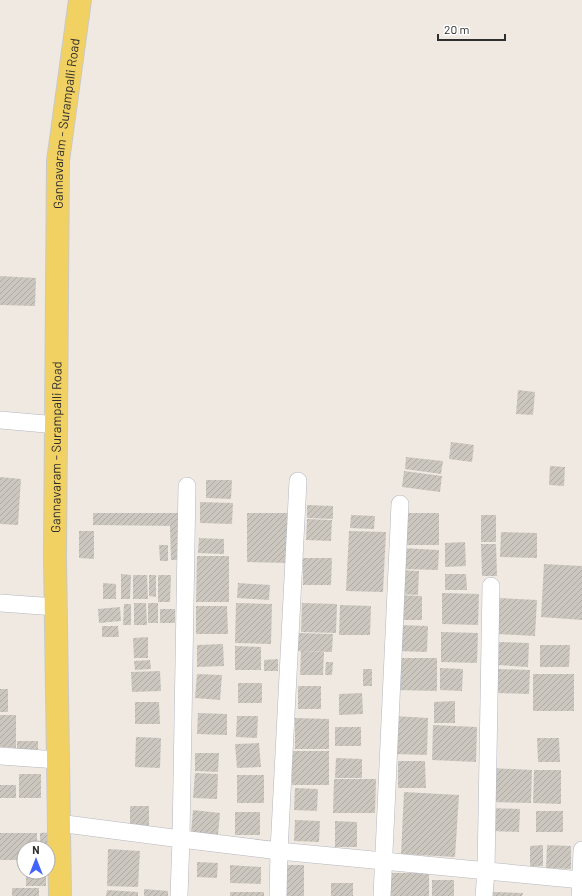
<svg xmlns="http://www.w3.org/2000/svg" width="582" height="896" viewBox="0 0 582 896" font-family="Barlow,sans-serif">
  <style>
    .building { fill: url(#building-hatch) }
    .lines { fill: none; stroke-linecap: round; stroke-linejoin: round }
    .minor-casing { stroke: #b4b7c1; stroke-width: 18 }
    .primary-casing { stroke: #c9c9c9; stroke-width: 24 }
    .minor { stroke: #fff; stroke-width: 17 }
    .primary { stroke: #f2d163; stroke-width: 22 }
    .labels { text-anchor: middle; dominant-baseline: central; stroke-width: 4; stroke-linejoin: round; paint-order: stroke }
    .street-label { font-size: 13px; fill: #2e2e2e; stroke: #fff }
  </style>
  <defs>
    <pattern id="building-hatch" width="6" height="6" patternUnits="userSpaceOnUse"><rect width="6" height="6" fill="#cbc7bf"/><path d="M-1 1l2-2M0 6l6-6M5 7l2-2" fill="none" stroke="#afaba4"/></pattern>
  </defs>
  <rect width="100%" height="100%" fill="#efe9e1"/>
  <g class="building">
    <polygon points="0,276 36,278 35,306 0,305"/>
    <polygon points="518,390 535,392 533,415 516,414"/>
    <polygon points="451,442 474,445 472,462 449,459"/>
    <polygon points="406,457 443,461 441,474 405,469"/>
    <polygon points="550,466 565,467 564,486 549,485"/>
    <polygon points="404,471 442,476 440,492 402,487"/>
    <polygon points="0,477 21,479 18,525 0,524"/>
    <polygon points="206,480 232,480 231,499 206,498"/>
    <polygon points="200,502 233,503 232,524 200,523"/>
    <polygon points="307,505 333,506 333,519 307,518"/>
    <polygon points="93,513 178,513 178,526 93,525"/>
    <polygon points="247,513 291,513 290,563 247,562"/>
    <rect x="402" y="513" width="37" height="32"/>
    <polygon points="351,515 375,516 374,529 350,528"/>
    <rect x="481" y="515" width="15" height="27"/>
    <polygon points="307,519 332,520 331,541 306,540"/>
    <polygon points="170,526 180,526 181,560 171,560"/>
    <polygon points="79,531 94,531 94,559 79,558"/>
    <polygon points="349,531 386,532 383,592 346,591"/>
    <polygon points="501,532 537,533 537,558 500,557"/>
    <polygon points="199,538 224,539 224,554 198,553"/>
    <polygon points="465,542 466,566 445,567 445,543"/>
    <polygon points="481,544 496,544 497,576 482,576"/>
    <polygon points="159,545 168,545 168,561 160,561"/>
    <polygon points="402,548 439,550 438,570 401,569"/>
    <polygon points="197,556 229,556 229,602 196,602"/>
    <polygon points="303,558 332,558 331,585 303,585"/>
    <polygon points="544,564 582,566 582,620 541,617"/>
    <polygon points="399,570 419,571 418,595 399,594"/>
    <polygon points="121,574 131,575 130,599 121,599"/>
    <polygon points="445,574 466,574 467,590 445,590"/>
    <polygon points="133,575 147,575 148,599 133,599"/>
    <polygon points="149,575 156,575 156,597 149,596"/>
    <polygon points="158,575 171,575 170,602 158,602"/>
    <polygon points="103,583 116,584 116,599 103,599"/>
    <polygon points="238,583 270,585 269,600 237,598"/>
    <polygon points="442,593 479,594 478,625 442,624"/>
    <polygon points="398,595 422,596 422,620 398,620"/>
    <polygon points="498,598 537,600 535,636 496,634"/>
    <polygon points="134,603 146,603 147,625 134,625"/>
    <rect x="148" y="603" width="10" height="20"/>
    <polygon points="236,603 272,604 271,644 235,643"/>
    <polygon points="302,603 337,604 336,633 301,632"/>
    <polygon points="124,604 131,604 131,625 123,625"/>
    <polygon points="340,605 371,606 370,635 339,635"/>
    <polygon points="196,606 227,606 228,634 196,634"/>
    <polygon points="120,607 121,621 99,623 98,609"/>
    <rect x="160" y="609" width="15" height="14"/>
    <polygon points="398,625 428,626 427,652 397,651"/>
    <polygon points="102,626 118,626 119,637 102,637"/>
    <polygon points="441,632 478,633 477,663 441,662"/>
    <polygon points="297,633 333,634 332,652 297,651"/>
    <polygon points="148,637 148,658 134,658 133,638"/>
    <polygon points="499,642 529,643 528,667 498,665"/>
    <polygon points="223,644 224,666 197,667 197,645"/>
    <polygon points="540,645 570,645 569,667 540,667"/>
    <polygon points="235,646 261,647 261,670 235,670"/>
    <polygon points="301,651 324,652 323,675 300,675"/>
    <polygon points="396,658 437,658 437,691 396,690"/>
    <polygon points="278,659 278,671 264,671 264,660"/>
    <polygon points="150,660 151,669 135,670 134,661"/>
    <polygon points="326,662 333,662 332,675 325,675"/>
    <polygon points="440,668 463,669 462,691 440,690"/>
    <rect x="363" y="669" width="9" height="17"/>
    <polygon points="498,669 530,670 529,694 497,693"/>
    <polygon points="160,671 161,691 132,692 131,672"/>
    <polygon points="197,674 222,675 220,700 195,698"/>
    <rect x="533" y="674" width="41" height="37"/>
    <rect x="238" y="683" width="24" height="20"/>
    <rect x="298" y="686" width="23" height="23"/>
    <rect x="0" y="689" width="8" height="23"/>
    <polygon points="362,693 363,714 339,715 339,694"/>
    <polygon points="455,701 455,723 434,723 434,702"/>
    <polygon points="135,702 159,702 160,724 135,724"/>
    <polygon points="198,713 227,714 227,735 197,734"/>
    <polygon points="0,715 16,715 16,748 0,747"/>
    <polygon points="237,716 258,716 257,738 236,737"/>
    <polygon points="395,716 428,718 427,755 393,754"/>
    <polygon points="295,718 329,719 329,749 295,749"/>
    <polygon points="433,725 477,727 476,762 432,760"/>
    <rect x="335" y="727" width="26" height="19"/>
    <polygon points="136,737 161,738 160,768 135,767"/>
    <polygon points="537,738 559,738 560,762 538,762"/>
    <rect x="17" y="741" width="21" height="10"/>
    <polygon points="259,743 261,767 237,768 235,744"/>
    <rect x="292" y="751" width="37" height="34"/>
    <polygon points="195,753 219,753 218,772 195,771"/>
    <polygon points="336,758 362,759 362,778 335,778"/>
    <polygon points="398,761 425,761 426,788 398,788"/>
    <polygon points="491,768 532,770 531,803 491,802"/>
    <polygon points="534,770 561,770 561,804 533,803"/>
    <polygon points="195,773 218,774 217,799 193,798"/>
    <rect x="19" y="774" width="22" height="24"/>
    <rect x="237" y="775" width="27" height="28"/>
    <polygon points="334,779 376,779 375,813 333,813"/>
    <rect x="0" y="785" width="16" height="13"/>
    <polygon points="295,788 318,789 317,811 294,810"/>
    <polygon points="404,792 459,795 455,857 401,854"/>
    <polygon points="130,806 149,806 149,826 130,825"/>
    <polygon points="491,808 520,809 519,832 491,831"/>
    <polygon points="193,810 220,813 218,835 191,833"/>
    <rect x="536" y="811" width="27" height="21"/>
    <rect x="235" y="812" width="25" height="23"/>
    <polygon points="295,820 320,821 319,842 294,841"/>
    <polygon points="335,821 357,822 357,847 335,847"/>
    <polygon points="57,832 58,863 48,863 48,848 40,848 40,833"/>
    <polygon points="0,833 37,833 37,848 24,848 24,860 0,860"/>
    <polygon points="543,845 543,866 530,867 530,846"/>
    <polygon points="547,845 571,846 571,869 546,868"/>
    <polygon points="108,849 140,851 138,887 107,886"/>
    <polygon points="197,862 218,863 217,878 197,877"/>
    <polygon points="230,865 261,867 261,884 230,883"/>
    <rect x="287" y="865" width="17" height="31"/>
    <polygon points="391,873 429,873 429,896 390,896"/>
    <rect x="26" y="876" width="20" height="10"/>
    <rect x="432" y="880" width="22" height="16"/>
    <rect x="331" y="883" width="22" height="13"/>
    <rect x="12" y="888" width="27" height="8"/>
    <polygon points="144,889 168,891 168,896 144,896"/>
    <polygon points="107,890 138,892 138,896 106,896"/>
    <rect x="230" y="892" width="34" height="4"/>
    <polygon points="493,892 523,893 522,896 493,896"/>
  </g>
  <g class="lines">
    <defs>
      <g id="minor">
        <polyline points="0,420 57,425"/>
        <polyline points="0,603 56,607"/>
        <polyline points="0,756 58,760"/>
        <polyline points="58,823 181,839 279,851 582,880"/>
        <polyline points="179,896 181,839 187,486"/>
        <polyline points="278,896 279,851 298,481"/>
        <polyline points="382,896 400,504"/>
        <polyline points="484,896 486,871 491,586"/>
        <polyline points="580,896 582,850"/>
      </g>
      <g id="primary">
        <path id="s1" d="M60,896L55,557L58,161L80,0"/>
      </g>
    </defs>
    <use href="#minor" class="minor-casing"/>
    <use href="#primary" class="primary-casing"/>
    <use href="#minor" class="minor"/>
    <use href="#primary" class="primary"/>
  </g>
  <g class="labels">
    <g class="street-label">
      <text stroke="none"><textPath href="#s1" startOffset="773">Gannavaram - Surampalli Road</textPath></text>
      <text stroke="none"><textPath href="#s1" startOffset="449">Gannavaram - Surampalli Road</textPath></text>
    </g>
  </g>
  <g transform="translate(36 860)"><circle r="19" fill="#ffffff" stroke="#ababab"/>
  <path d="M0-3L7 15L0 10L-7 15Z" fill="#4264fb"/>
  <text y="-6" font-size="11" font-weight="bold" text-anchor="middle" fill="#2e2e2e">N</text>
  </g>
  <path d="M438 34v6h67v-6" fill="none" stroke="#2e2e2e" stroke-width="2"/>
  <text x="444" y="34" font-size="12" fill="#2e2e2e" stroke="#ffffff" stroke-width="3" paint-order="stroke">20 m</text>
</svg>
